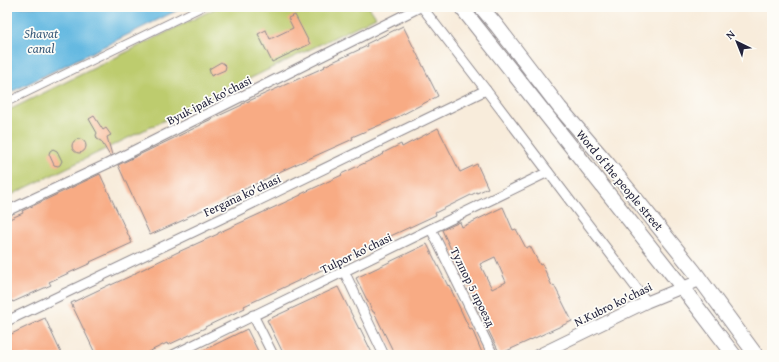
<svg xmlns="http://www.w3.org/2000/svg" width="779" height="362" viewBox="0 0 779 362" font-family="'Gentium Book Plus',serif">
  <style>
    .green { fill: #bdcc6e; stroke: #707754 }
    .water { fill: #65b9e1; stroke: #446e8e }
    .building { fill: #f8ab84; fill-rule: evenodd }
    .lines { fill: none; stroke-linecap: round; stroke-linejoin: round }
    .pedestrian-casing { stroke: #8d878b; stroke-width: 9 }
    .minor-casing { stroke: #8d878b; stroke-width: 11 }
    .tertiary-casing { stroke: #8d878b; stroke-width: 13 }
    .primary-casing { stroke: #8d878b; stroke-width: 16 }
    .pedestrian { stroke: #fff; stroke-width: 7 }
    .minor { stroke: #fff; stroke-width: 9 }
    .tertiary { stroke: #fff; stroke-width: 11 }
    .primary { stroke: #fff; stroke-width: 14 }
    .labels { text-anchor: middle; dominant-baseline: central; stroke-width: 3.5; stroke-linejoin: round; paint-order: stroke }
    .street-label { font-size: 12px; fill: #22223b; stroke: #fdfcf7 }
    .water-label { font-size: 13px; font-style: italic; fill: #3d5e7d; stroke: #fdfcf7 }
  </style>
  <rect width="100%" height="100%" fill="#fdfcf7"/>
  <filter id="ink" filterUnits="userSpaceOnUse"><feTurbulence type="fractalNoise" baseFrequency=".025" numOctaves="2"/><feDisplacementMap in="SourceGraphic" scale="8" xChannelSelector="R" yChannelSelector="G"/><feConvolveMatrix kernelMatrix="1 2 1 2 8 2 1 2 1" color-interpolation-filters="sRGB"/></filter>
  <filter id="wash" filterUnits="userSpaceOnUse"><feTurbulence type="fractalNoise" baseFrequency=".012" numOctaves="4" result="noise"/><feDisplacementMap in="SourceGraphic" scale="16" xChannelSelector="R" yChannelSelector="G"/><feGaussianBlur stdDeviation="0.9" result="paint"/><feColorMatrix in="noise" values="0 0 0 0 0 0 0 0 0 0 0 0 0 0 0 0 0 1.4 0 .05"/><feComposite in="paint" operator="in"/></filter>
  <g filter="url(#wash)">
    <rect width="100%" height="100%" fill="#f8ecdb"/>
    <polygon class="green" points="218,7 369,7 376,17 7,197 7,111"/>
    <polygon class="water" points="7,7 184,7 7,94"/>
    <g id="blocks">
      <g class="building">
        <polygon points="295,15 310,44 272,62 258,34 266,30 270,39 293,28 288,18"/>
        <polygon points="403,26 438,96 394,119 352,137 353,139 270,176 270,177 228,197 229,198 187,217 188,218 150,235 118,165 201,125 201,124 242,105 242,104 325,67 324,66 367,46 366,44"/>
        <polygon points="221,62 224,64 226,66 225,70 211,76 209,69"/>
        <polygon points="94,116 103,130 106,128 111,135 107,137 112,155 110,156 101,141 97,139 96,135 97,133 89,119"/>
        <polygon points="438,128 460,172 477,164 488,188 477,193 477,192 435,213 436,215 369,246 370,247 328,266 328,267 244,306 245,308 205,327 205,328 168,345 167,343 142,355 96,355 71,303 111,284 111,285 135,274 135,273 176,253 218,234 218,233 301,195 301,194 342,175 341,174 384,154 383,153 401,144 402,147"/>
        <circle cx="79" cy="146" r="7"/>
        <polygon points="53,149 57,151 62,161 60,165 58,166 54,165 49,154 50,151"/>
        <polygon points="100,174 132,243 90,262 91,263 49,282 51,285 13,302 13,301 7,303 7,220 23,213 22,211"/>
        <path d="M503,207L513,230L516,229L526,248L530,246L540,265L542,264L552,286L554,285L572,321L500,354L473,299L474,298L442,230L460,222L462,227ZM495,257L506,282L492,289L480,264Z"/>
        <polygon points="427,244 448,286 449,285 470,330 472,329 483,355 395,355 374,312 373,312 356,278"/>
        <polygon points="338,287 359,329 360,328 373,355 284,355 267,320"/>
        <polygon points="45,318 62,355 7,355 7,336"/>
        <polygon points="247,329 260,355 191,355 210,347"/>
      </g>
    </g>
  </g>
  <g filter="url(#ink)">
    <use href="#blocks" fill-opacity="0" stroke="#8d878b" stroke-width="1"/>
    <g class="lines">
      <defs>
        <polyline id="pedestrian" points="7,102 202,7"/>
        <g id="minor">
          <polyline points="422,7 486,90 647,302"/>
          <polyline points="7,211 107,164 420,7"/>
          <polyline points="431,229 493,355"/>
          <polyline points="344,271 384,355"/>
          <polyline points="253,315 273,355"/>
          <path d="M7,321C167,245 327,168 486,90"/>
          <path d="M173,355C298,293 423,233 548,172"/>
        </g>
        <polyline id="tertiary" points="538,355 647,302 701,280"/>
        <g id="primary">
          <polyline points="461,7 682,287 734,355"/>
          <polyline points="481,7 497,26 560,108 608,164 694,271 756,355"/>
        </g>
      </defs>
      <use href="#pedestrian" class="pedestrian-casing"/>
      <use href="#minor" class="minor-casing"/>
      <use href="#tertiary" class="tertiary-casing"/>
      <use href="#primary" class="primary-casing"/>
      <use href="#pedestrian" class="pedestrian"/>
      <use href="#minor" class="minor"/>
      <use href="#tertiary" class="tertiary"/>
      <use href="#primary" class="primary"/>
    </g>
  </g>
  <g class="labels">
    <g class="street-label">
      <text transform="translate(209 100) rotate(-27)">Byuk ipak ko'chasi</text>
      <text transform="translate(620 180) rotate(50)">Word of the people street</text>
      <text transform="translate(242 195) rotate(-25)">Fergana ko'chasi</text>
      <text transform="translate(356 253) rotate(-26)">Tulpor ko'chasi</text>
      <text transform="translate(473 287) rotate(64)">Тулпор 5 проезд</text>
      <text transform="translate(613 304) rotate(-26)">N.Kubro ko'chasi</text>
    </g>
    <g class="water-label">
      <text x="41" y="33">Shavat<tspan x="41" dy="15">canal</tspan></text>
    </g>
  </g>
  <rect width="779" height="362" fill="none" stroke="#fdfcf7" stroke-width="24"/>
  <g transform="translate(737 42) rotate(317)" stroke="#fdfcf7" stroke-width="3" paint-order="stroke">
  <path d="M0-3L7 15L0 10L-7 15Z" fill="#22223b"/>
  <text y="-6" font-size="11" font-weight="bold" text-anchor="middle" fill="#22223b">N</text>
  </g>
</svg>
